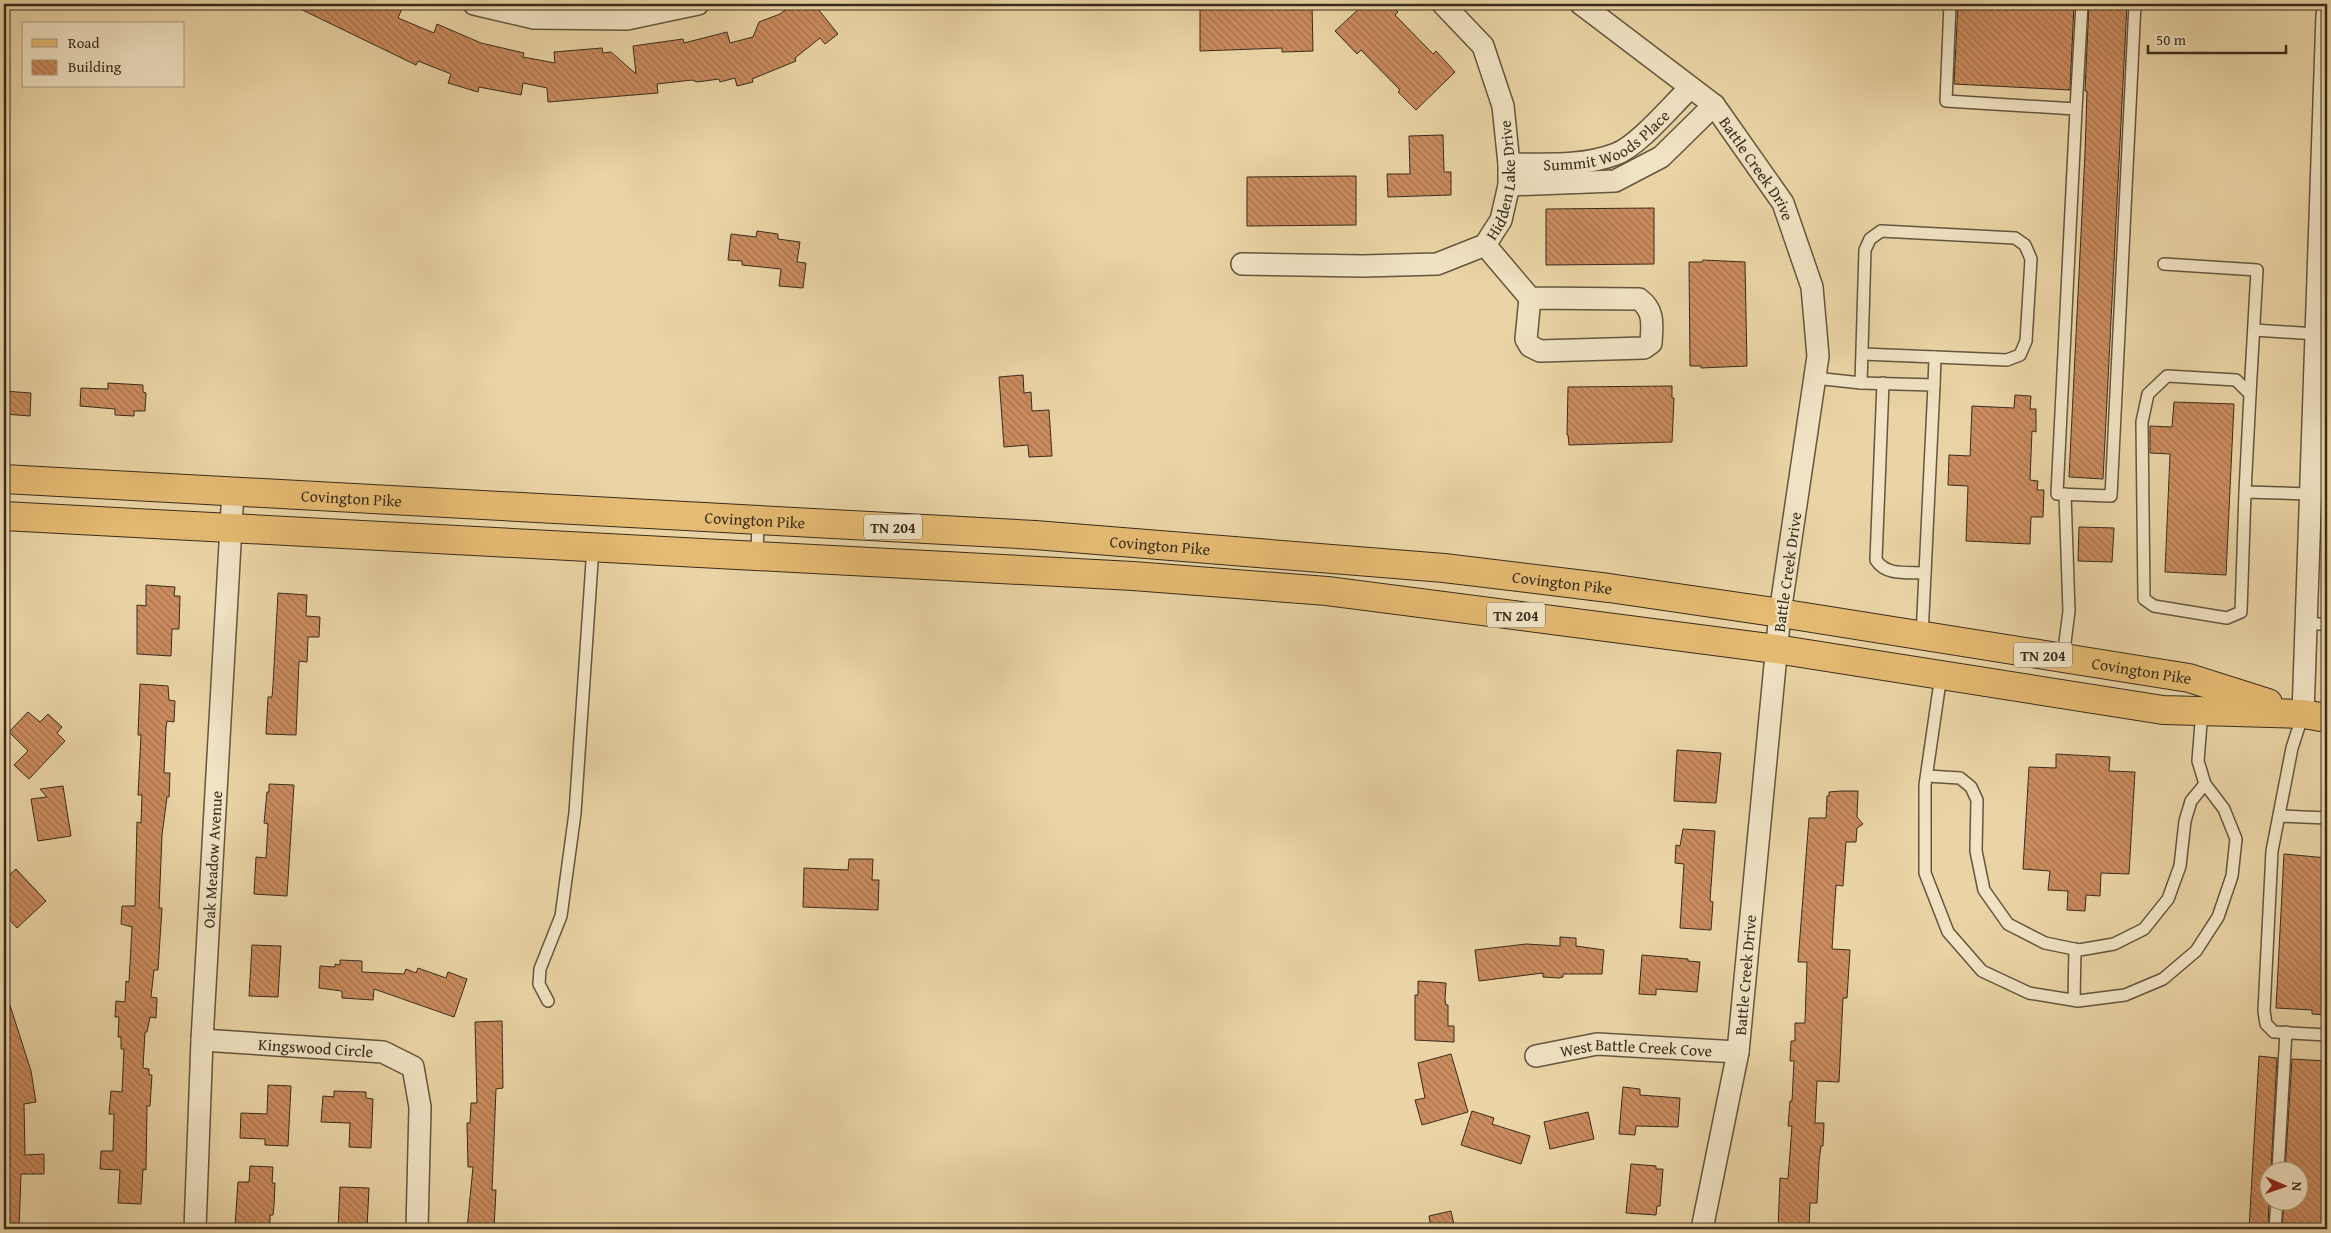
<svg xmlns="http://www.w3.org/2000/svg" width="2331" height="1233" viewBox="0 0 2331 1233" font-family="'Gentium Book Plus',serif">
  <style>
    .building { fill: url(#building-back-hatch); stroke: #382c1c }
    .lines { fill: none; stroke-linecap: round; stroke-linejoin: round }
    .service-casing { stroke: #64563e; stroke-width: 14 }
    .minor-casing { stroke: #64563e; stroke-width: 24 }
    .primary-casing { stroke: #382c1c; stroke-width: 30 }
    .service { stroke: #f1e3c4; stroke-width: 11 }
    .minor { stroke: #f1e3c4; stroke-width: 21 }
    .primary { stroke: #e5ba72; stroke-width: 28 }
    .labels { text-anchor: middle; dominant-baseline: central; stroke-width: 4.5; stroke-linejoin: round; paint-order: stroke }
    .shield { fill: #f1e3c4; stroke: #70634e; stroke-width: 1 }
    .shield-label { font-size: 15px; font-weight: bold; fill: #382c1c }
    .street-label { font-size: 16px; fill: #382c1c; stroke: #f1e3c4 }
  </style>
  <defs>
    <pattern id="building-back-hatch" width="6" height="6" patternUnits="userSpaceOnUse" patternTransform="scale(1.25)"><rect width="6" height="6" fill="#cb8c5f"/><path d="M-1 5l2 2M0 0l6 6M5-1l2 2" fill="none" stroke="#a6734e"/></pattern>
  </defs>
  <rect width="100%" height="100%" fill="#ead4a5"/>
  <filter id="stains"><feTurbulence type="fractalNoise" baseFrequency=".004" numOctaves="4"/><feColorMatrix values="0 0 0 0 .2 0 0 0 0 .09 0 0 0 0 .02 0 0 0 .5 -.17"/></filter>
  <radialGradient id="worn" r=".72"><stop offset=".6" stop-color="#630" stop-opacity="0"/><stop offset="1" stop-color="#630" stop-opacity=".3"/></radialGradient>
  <g class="building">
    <polygon points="290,4 404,4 398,18 434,33 437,24 481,43 524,53 523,57 555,63 554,52 602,48 603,53 611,52 636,74 633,46 683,39 684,43 727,32 730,43 753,37 759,22 780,14 793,4 814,4 838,34 825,44 820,38 795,58 796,61 752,79 753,82 737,86 735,78 720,82 719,79 697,82 692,80 657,84 658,93 548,102 547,88 523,83 521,95 479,87 478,92 448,83 451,74 418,61 416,65"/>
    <polygon points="1200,4 1312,4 1313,51 1282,52 1282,48 1200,51"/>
    <polygon points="1364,4 1389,4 1398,12 1395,15 1433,54 1436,51 1455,72 1416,110 1398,92 1400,90 1361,50 1357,54 1335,31"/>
    <polygon points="1958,4 2074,4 2070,90 1954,84"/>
    <polygon points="2089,4 2127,4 2103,479 2069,477 2085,153 2087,91 2085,91"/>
    <polygon points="1443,135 1444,172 1451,172 1451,195 1388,197 1387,174 1410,174 1409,136"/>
    <polygon points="1356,176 1356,225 1247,226 1247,177"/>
    <polygon points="1654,208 1654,264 1546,265 1546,209"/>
    <polygon points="757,231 778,234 778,239 800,242 797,262 806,263 803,288 779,286 781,269 742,265 742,261 728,260 731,234 756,237"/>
    <polygon points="1703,260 1745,262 1747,366 1701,368 1701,366 1690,366 1689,262 1702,262"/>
    <polygon points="1023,375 1024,393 1031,392 1032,411 1049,410 1052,456 1029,457 1028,445 1004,447 999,377"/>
    <polygon points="108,383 143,385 143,392 146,393 145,411 134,411 134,416 115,415 115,409 80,406 81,388 108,389"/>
    <polygon points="1672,386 1672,398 1674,398 1672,442 1569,445 1568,435 1567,435 1568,387"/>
    <polygon points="4,391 31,393 30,416 4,414"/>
    <polygon points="2015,395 2031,396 2030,409 2036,409 2036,432 2032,431 2030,480 2038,481 2037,490 2044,490 2043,517 2031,517 2030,544 1966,541 1968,486 1948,485 1949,455 1970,456 1972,406 2014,408"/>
    <polygon points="2174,402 2234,404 2226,575 2165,572 2170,454 2150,453 2150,426 2172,427"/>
    <polygon points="2079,527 2114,528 2112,562 2078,561"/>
    <polygon points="146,585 175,587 174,596 180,596 179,629 172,629 171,656 137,654 137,605 146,606"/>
    <polygon points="278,593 307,595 306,616 320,617 319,637 308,637 307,662 299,661 296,735 266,734 268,697 272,697 273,685"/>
    <polygon points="140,684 168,686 169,700 175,701 174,722 167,721 166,728 164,773 170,773 169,797 167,797 162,835 159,908 162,908 158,970 154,970 151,997 157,998 156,1018 150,1017 147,1032 145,1032 143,1068 149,1069 149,1075 152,1075 150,1106 147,1106 146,1170 143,1169 141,1204 118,1203 120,1170 100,1169 101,1151 113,1151 114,1114 109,1114 111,1091 122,1092 124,1049 121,1049 121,1037 118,1037 119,1017 115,1017 116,1001 125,1002 126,981 129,982 132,927 121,924 122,906 135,906 137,822 141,823 142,795 138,795 141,735 138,735"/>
    <polygon points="28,712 40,722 48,714 62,727 57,733 65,741 29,779 14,765 28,751 9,732"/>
    <polygon points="1677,750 1721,753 1716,803 1674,801"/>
    <polygon points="2056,754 2110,757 2109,771 2135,772 2129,874 2101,873 2100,896 2086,895 2085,911 2067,910 2068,891 2048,890 2050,871 2023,869 2029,767 2056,768"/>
    <polygon points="269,784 294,785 287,896 254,894 256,857 266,858 268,824 264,823 267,792 269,792"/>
    <polygon points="63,786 71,836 38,841 31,799 47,797 40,789"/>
    <polygon points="1841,791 1858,791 1857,817 1863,824 1857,828 1856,842 1846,842 1843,886 1836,885 1832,949 1850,950 1847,998 1843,998 1839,1082 1817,1081 1815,1123 1824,1123 1823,1146 1821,1146 1819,1162 1817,1203 1810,1203 1809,1229 1778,1229 1780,1178 1788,1179 1792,1126 1788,1126 1790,1101 1792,1101 1794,1061 1790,1061 1791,1041 1795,1041 1795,1023 1805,1023 1807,962 1798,962 1809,818 1826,818 1827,796 1829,796 1829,792"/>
    <polygon points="1683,829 1715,831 1710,901 1713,902 1711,930 1680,928 1684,864 1675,863 1676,845 1680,846"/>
    <polygon points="2284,854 2327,858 2327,1015 2312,1014 2312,1010 2276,1008"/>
    <polygon points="849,859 873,859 872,880 879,880 878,910 803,907 804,868 848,870"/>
    <polygon points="16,869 46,901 17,928 4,914 4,880"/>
    <polygon points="1560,937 1576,938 1576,946 1604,950 1602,974 1563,974 1563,977 1559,978 1543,977 1543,973 1479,981 1475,950 1526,944 1560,946"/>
    <polygon points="252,945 281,946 278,997 249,996"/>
    <polygon points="1642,955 1688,959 1688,961 1700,962 1697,992 1656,989 1656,995 1639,994"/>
    <polygon points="340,960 362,961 362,972 404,974 406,969 416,973 418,968 446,978 448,972 467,979 454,1017 374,989 373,1000 342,998 342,991 319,988 320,966 335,967 335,964 340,965"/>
    <polygon points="1418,981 1446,983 1445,1000 1446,1005 1448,1005 1448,1026 1454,1026 1454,1042 1415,1040 1415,995 1418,995"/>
    <polygon points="7,996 31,1071 36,1102 24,1104 25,1155 44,1154 44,1174 21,1174 19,1229 4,1229 4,997"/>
    <polygon points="502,1021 503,1088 496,1089 492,1190 496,1190 494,1229 467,1229 473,1167 468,1167 467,1123 470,1123 471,1103 477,1103 475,1022"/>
    <polygon points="1451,1054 1468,1112 1422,1125 1415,1100 1425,1098 1418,1063"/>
    <polygon points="2259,1056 2277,1058 2271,1170 2268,1170 2266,1200 2269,1200 2268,1229 2249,1229"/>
    <polygon points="2292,1059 2327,1061 2327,1229 2282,1229 2284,1200 2298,1200 2298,1170 2285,1170"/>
    <polygon points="268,1085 291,1086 288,1146 265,1145 265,1139 240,1138 241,1113 267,1114"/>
    <polygon points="1623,1087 1640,1089 1640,1095 1680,1098 1678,1127 1636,1126 1635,1135 1619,1134"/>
    <polygon points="334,1091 366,1092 366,1098 373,1099 371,1148 349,1147 350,1123 321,1122 323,1096 334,1097"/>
    <polygon points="1472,1111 1494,1118 1492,1124 1530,1136 1521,1164 1461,1145"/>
    <polygon points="1588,1112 1594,1139 1550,1149 1544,1122"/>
    <polygon points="1631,1164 1656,1166 1656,1169 1663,1169 1660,1206 1657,1206 1656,1215 1626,1213"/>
    <polygon points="250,1166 273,1167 272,1183 275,1183 274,1206 273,1215 270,1215 270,1228 235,1226 238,1182 249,1182"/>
    <polygon points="340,1187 369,1188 367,1229 338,1229"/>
    <polygon points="1451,1211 1455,1229 1431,1229 1429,1216"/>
  </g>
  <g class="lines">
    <defs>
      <g id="service">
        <polyline points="1950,4 1946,101 2076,109 2057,494 2111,496 2135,4"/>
        <polyline points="2076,109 2082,4"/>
        <polyline points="2164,264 2257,270 2250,394"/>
        <polyline points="2254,330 2316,334"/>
        <polyline points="1815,378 1861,383 1934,385 1922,636"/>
        <polyline points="1861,383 1865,250 1870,239 1881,231 2015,238 2025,245 2031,259 2026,341 2020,355 2007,360 1863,354"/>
        <path d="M1883,383L1876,560C1886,576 1907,572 1925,573"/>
        <polyline points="1934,385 1935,357"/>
        <polyline points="2311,483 2327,484"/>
        <polyline points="2245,492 2241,612 2227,618 2154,606 2144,599 2142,422 2148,394 2167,376 2236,380 2250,394 2245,492 2310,494"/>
        <polyline points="757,556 758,519"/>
        <polyline points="2306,624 2327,624"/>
        <polyline points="2063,658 2069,611 2065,494"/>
        <polyline points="1941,675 1925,785 1925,873 1948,932 1982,971 2029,993 2078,1001 2125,995 2163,979 2196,951 2218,917 2232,876 2236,839 2224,809 2205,784 2198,761 2202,710"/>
        <polyline points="2303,714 2292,748 2272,851 2264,1011 2266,1024 2274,1032 2327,1035"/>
        <polyline points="1927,776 1960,778 1971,787 1977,800 1976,851 1984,890 2008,924 2045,943 2079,950 2114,944 2144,929 2168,899 2180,866 2185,821 2191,801 2205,784"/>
        <polyline points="2279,816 2327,818"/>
        <polyline points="2074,1000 2075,949"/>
        <polyline points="548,1001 539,984 540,969 561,916 575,813 593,547"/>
        <polyline points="2278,1170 2286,1032"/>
        <polyline points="2275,1229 2277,1200"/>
      </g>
      <g id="minor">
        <polyline points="474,4 534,18 627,19 698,4"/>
        <path id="s1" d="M1581,4L1714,105L1783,203L1812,287L1818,356L1780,613L1738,1052L1702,1229"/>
        <path id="s2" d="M1509,164C1545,164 1582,167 1616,154C1639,145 1671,106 1690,88"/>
        <polyline points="1509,185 1615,181 1661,157 1714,105"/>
        <path d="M1485,245L1530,298L1639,299C1655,311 1652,325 1651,343L1644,348L1540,351L1530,346L1526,339L1530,298"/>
        <path id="s3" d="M1242,264L1363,266L1437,264L1485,245L1501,220L1509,185V164L1503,106L1483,46L1443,4"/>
        <polyline points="2303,714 2327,15"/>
        <path id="s4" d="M202,1040L383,1052L413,1067L420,1107L417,1229"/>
        <path id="s5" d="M1536,1056L1597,1044L1738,1052"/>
        <path id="s6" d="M195,1229L202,1040L233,491"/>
      </g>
      <g id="primary">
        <path id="s7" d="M4,479L1035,535L1444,568L1609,588L1780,613L2189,678L2268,703"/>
        <polyline points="4,516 1133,576 1327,591 1776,649 2163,710 2303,714 2327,718"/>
      </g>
    </defs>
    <use href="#service" class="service-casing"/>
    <use href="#minor" class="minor-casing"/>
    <use href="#primary" class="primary-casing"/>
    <use href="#service" class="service"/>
    <use href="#minor" class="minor"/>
    <use href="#primary" class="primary"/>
  </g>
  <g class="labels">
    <g class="shield">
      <rect x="864" y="514.5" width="58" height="25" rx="4"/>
      <rect x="1487" y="602.5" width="58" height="25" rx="4"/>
      <rect x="2014" y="642.5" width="58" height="25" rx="4"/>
    </g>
    <g class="shield-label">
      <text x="893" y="527">TN 204</text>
      <text x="1516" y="615">TN 204</text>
      <text x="2043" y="655">TN 204</text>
    </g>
    <g class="street-label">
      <text stroke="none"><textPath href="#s2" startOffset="104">Summit Woods Place</textPath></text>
      <text stroke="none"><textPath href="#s1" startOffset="244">Battle Creek Drive</textPath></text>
      <text stroke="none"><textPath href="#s3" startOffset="316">Hidden Lake Drive</textPath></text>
      <text stroke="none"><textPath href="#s7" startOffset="348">Covington Pike</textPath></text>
      <text stroke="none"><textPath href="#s7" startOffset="752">Covington Pike</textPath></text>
      <text stroke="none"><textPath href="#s7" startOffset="1158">Covington Pike</textPath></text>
      <text transform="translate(1787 572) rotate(-82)">Battle Creek Drive</text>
      <text stroke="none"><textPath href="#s7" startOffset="1562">Covington Pike</textPath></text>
      <text stroke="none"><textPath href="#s7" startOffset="2148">Covington Pike</textPath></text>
      <text stroke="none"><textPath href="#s6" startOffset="370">Oak Meadow Avenue</textPath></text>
      <text transform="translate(1745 975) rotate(-85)">Battle Creek Drive</text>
      <text stroke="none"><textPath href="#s4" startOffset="114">Kingswood Circle</textPath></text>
      <text stroke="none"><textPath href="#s5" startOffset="101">West Battle Creek Cove</textPath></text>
    </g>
  </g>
  <rect width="2331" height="1233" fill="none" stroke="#ead4a5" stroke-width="20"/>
  <rect x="5" y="5" width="2321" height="1223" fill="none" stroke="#382c1c" stroke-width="2.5"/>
  <rect x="10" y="10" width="2311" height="1213" fill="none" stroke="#382c1c"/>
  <rect x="22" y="22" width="162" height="65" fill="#f1e3c4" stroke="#a79a81"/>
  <rect x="32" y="39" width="25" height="8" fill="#e5ba72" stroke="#a79a81"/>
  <text x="68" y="48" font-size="15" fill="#382c1c">Road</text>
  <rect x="32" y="60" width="25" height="15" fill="url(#building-back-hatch)" stroke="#a79a81"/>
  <text x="68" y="72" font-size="15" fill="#382c1c">Building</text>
  <g transform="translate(2284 1186) rotate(92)"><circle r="24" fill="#f1e3c4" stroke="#a79a81"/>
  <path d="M0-4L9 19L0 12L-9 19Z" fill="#8f2418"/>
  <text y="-8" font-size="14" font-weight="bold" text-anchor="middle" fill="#382c1c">N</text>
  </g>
  <path d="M2148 45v8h138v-8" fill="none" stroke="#382c1c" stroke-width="2.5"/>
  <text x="2156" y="45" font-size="15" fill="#382c1c" stroke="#f1e3c4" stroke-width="4" paint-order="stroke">50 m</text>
  <rect width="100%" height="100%" filter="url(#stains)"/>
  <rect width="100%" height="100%" fill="url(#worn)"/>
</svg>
